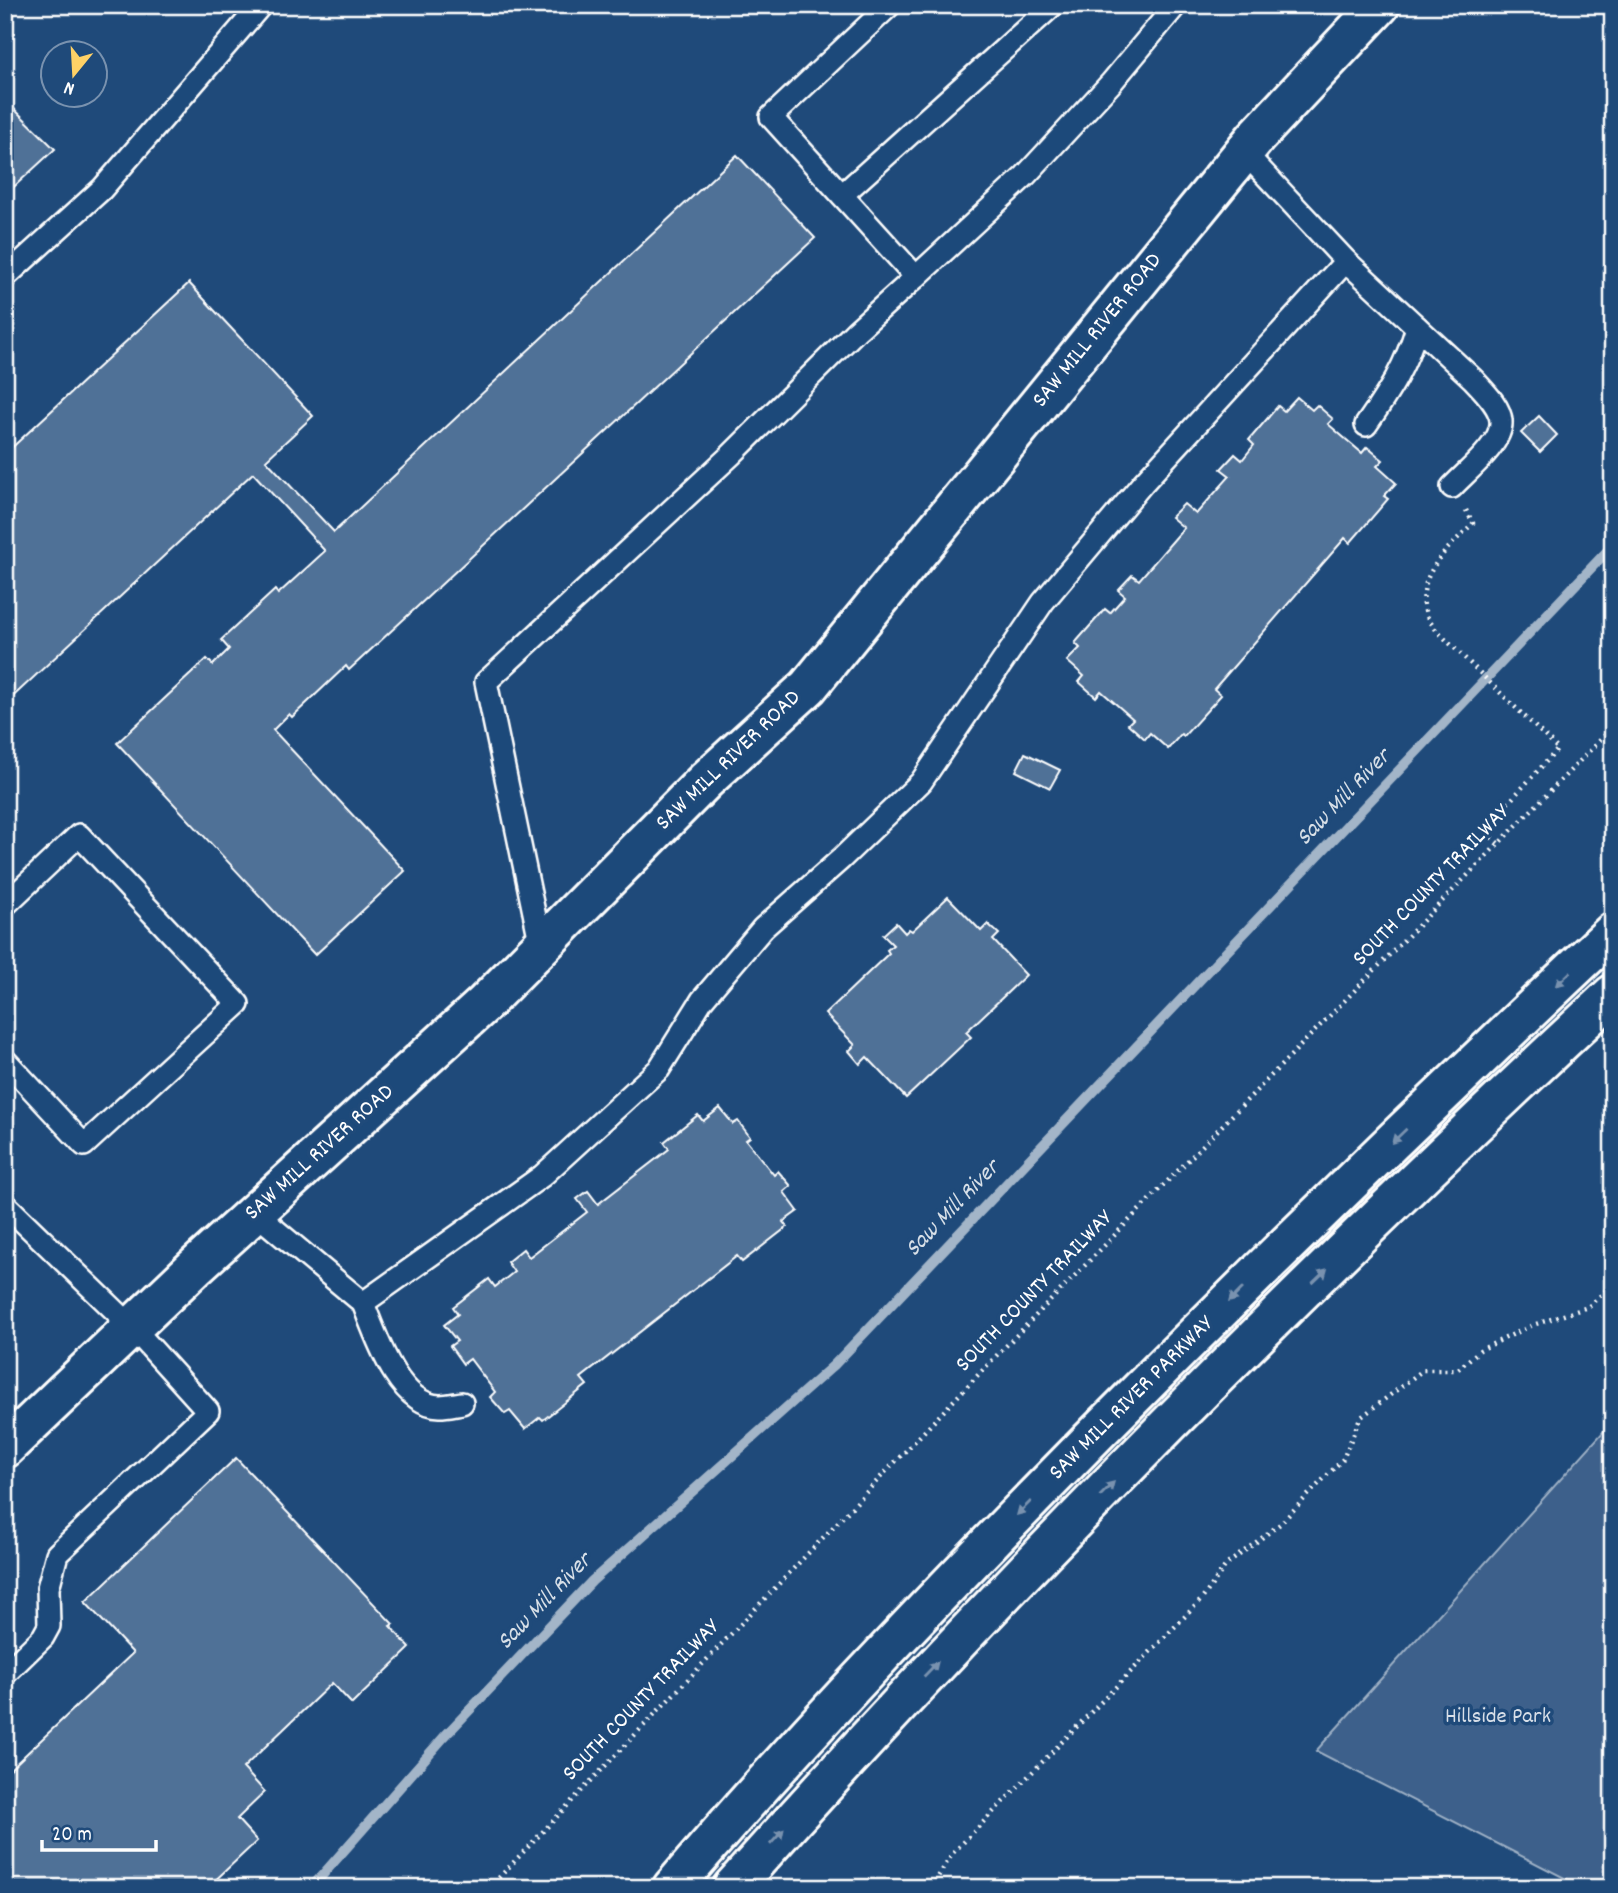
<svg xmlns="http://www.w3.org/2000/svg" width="1618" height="1893" viewBox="0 0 1618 1893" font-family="Dekko,sans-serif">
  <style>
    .green { fill: #3c618b; stroke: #9eb0c5; stroke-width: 2 }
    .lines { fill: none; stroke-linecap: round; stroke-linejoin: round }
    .stream { stroke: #a3b5c8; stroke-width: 10 }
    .building { fill: #507197; stroke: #fff; stroke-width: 2 }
    .service-casing { stroke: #fff; stroke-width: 26 }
    .secondary-casing { stroke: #fff; stroke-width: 44 }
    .trunk-casing { stroke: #fff; stroke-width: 44 }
    .path { stroke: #fff; stroke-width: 4.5; stroke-dasharray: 2 5; stroke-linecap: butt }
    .service { stroke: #1f4a7a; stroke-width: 21 }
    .secondary { stroke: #1f4a7a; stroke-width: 38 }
    .trunk { stroke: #1f4a7a; stroke-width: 38 }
    .oneway { fill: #7992af }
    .labels { text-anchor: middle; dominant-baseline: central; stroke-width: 7; stroke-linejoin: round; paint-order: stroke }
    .street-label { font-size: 23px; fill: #fff; stroke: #1f4a7a }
    .park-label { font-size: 23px; fill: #d8dfe8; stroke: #1f4a7a }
    .water-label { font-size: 24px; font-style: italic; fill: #d8e0e8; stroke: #1f4a7a }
  </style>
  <rect width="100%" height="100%" fill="#1f4a7a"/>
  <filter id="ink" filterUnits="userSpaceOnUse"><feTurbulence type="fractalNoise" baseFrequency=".0143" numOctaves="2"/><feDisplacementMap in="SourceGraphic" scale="14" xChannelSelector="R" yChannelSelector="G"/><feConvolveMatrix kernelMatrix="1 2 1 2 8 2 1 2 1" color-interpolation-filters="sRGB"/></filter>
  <g filter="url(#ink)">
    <polygon class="green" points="1613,1421 1613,1888 1584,1888 1316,1751"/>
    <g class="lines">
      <polyline class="stream" points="311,1888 444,1737 592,1581 834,1365 1613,545"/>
    </g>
    <g class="building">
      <polygon points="5,100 55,149 5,195"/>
      <polygon points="737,155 815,238 349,670 346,666 292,717 289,714 273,730 405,871 315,955 117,743 207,659 213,665 229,649 221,640 275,590 278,594 325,551 253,473 5,704 5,454 189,283 313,416 266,460 334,532"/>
      <polygon points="1297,397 1312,410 1317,405 1333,419 1328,424 1362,453 1367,447 1383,460 1377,466 1396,483 1384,496 1388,499 1350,543 1345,538 1214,689 1221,695 1184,736 1181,734 1168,749 1150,733 1145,739 1128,724 1133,719 1101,691 1096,697 1079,682 1084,676 1067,661 1080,648 1075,643 1105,609 1110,613 1125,596 1118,590 1132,575 1139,580 1184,528 1171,517 1184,504 1196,514 1230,476 1221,469 1235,454 1242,460 1254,445 1249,440 1278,406 1284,411"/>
      <polygon points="1539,416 1557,435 1540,452 1521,433"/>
      <polygon points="1025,753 1060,770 1050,788 1016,771"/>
      <polygon points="948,897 981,931 988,924 999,934 993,940 1026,975 966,1032 971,1037 906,1098 867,1057 860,1064 849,1051 855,1045 825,1014 889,953 887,950 893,945 883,935 896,923 905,933 909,929 912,931"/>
      <polygon points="720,1108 733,1124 738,1121 750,1137 746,1140 774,1175 778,1171 791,1186 784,1192 798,1211 783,1222 787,1227 742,1262 737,1256 581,1378 587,1385 543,1420 540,1417 525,1429 510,1411 505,1414 490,1397 495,1392 470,1359 463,1364 450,1346 457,1341 444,1325 458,1314 453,1307 489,1279 495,1287 514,1272 507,1262 523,1249 529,1257 587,1212 577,1199 588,1191 598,1204 669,1149 664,1142 698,1115 703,1121"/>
      <polygon points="236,1458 393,1624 390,1626 410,1648 352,1704 332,1683 243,1768 265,1792 237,1819 257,1841 207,1888 5,1888 5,1774 133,1653 85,1602"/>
    </g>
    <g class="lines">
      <defs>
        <g id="service">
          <polyline points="842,195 1053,5"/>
          <path d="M1346,261L1473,379C1483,390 1500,406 1501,421C1503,443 1467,471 1452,487"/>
          <polyline points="5,277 102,189 261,5"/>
          <polyline points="916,277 1025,176 1111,83 1176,5"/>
          <path d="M1366,425C1389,392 1406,366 1417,327"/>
          <polyline points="5,905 79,835 238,1004 84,1145 5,1060"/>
          <polyline points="541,946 486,682 731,455 856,331 916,277 771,117 890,5"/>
          <polyline points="5,1204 133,1328 208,1411 57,1554 48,1588 49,1626 43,1637 5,1674"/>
          <polyline points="255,1213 363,1303 542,1176 659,1069 702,1000 763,928 841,859 921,782 1043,602 1143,483 1346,261 1244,152"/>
          <path d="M363,1303C376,1336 398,1405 440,1406C447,1406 455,1404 462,1403"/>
        </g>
        <polyline id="secondary" points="5,1448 195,1267 484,1004 706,780 808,687 1256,137 1380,5"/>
        <g id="trunk">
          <path d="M672,1888C808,1729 953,1579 1100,1430C1268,1261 1439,1095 1613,932"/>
          <path d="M732,1888C1009,1577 1308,1278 1613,994"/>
        </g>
      </defs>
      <use href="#service" class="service-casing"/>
      <use href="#secondary" class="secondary-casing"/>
      <use href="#trunk" class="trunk-casing"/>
      <g class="path">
        <path d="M1466,510L1473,523C1450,547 1416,573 1425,611C1426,617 1432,624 1436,630L1558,749L1483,830L1498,843"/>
        <polyline points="489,1888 999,1353 1613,727"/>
        <polyline points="931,1888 953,1853 1202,1599 1226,1565 1280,1524 1343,1459 1360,1418 1423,1370 1457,1370 1480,1350 1533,1325 1588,1307 1613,1284"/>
        <polyline points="1602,1888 1613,1872"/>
      </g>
      <use href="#service" class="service"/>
      <use href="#secondary" class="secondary"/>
      <use href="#trunk" class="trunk"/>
    </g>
    <defs><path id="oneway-solid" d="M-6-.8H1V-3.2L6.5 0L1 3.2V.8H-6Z" transform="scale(1.75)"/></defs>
    <g class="oneway">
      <use href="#oneway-solid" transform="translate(1563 979) rotate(137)"/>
      <use href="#oneway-solid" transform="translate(1399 1136) rotate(136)"/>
      <use href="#oneway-solid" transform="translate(1320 1276) rotate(-44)"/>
      <use href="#oneway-solid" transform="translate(1236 1295) rotate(135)"/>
      <use href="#oneway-solid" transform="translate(1107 1489) rotate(-45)"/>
      <use href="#oneway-solid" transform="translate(1024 1508) rotate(135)"/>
      <use href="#oneway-solid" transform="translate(931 1669) rotate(-46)"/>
      <use href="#oneway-solid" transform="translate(777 1837) rotate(-48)"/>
    </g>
  </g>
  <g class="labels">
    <g class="street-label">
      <text transform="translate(1098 331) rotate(-51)">SAW MILL RIVER ROAD</text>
      <text transform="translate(729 761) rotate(-44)">SAW MILL RIVER ROAD</text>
      <text transform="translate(1432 886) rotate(-46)">SOUTH COUNTY TRAILWAY</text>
      <text transform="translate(320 1153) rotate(-42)">SAW MILL RIVER ROAD</text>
      <text transform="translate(1035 1292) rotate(-46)">SOUTH COUNTY TRAILWAY</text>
      <text transform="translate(1132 1399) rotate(-45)">SAW MILL RIVER PARKWAY</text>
      <text transform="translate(642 1701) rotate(-46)">SOUTH COUNTY TRAILWAY</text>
    </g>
    <g class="park-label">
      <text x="1498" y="1717">Hillside Park</text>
    </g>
    <g class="water-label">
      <text transform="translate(1344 798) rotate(-46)">Saw Mill River</text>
      <text transform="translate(953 1209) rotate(-46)">Saw Mill River</text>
      <text transform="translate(545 1602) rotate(-46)">Saw Mill River</text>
    </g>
  </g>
  <rect width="1618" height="1893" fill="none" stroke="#1f4a7a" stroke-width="28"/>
  <rect x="14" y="14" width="1590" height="1865" fill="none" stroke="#fff" stroke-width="2.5" filter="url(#ink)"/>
  <g transform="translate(74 74) rotate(198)"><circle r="33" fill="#1f4a7a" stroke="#7992af" stroke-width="2"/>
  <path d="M0-5L12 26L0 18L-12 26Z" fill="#ffd166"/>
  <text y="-10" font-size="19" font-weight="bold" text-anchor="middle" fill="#ffffff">N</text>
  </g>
  <path d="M42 1840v10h114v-10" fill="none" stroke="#ffffff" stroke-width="3.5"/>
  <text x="52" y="1840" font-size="21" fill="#ffffff" stroke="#1f4a7a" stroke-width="5" paint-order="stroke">20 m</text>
</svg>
